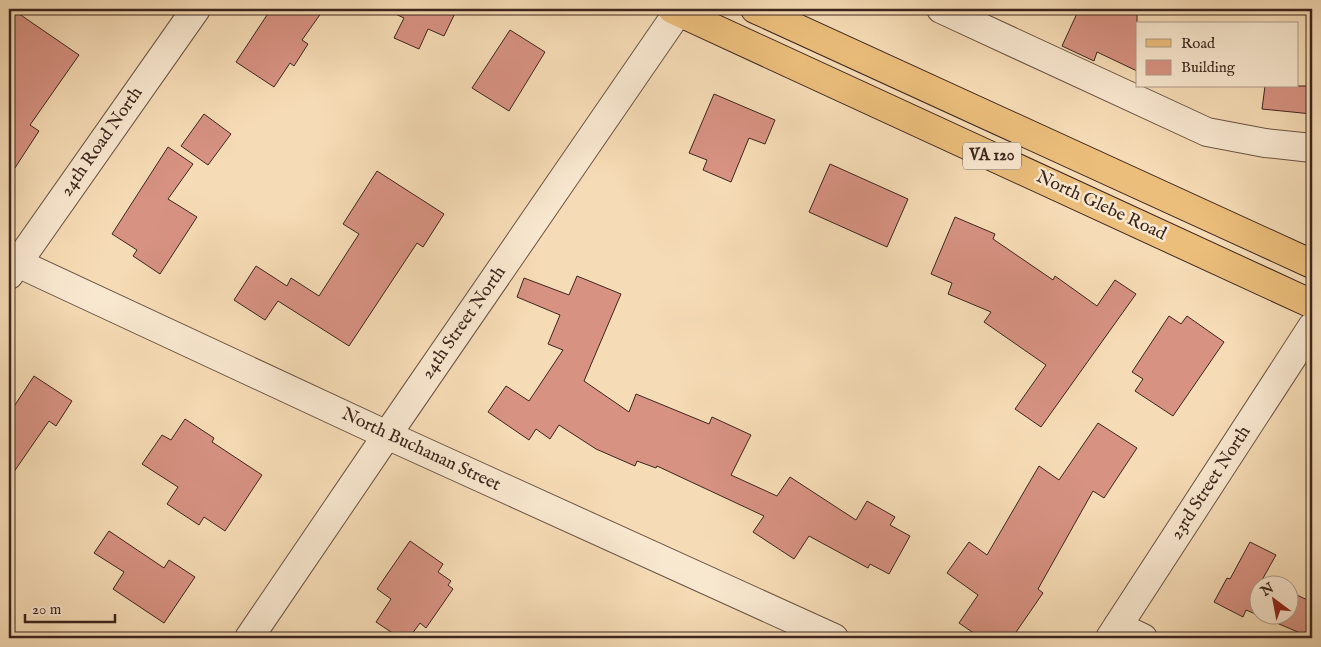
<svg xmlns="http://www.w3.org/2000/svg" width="1321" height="647" viewBox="0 0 1321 647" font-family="'IM FELL English',serif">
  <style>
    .building { fill: #d79282; stroke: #3d261d }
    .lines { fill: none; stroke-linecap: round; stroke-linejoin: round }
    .street-casing { stroke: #6b5443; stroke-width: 30 }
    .primary-casing { stroke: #3d261d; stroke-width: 30 }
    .street { stroke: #f9e8d0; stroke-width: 28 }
    .primary { stroke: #ebbe7b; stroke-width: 28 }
    .labels { text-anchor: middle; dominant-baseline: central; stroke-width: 5; stroke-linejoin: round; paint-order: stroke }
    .shield { fill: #f9e8d0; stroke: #756053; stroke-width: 1 }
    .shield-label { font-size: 16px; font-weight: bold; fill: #3d261d }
    .street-label { font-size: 18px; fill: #3d261d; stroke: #f9e8d0 }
  </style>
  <rect width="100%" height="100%" fill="#f6dcb6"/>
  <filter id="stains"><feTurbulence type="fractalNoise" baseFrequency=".004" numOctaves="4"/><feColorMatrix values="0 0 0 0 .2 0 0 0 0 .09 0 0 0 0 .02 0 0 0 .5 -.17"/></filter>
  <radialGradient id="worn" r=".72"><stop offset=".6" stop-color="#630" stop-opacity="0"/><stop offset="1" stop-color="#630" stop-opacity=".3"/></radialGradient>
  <g class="building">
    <polygon points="9,9 12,9 79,55 30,125 39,131 9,177"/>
    <polygon points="271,9 324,9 302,40 308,44 294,66 290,63 274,87 236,62"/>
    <polygon points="385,9 457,9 444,36 428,29 419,49 394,38 404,18"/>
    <polygon points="1079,9 1137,9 1137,71 1097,52 1094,61 1062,46"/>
    <polygon points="510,30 545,52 509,111 472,88"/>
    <polygon points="1265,86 1312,86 1312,114 1262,109"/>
    <polygon points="714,94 775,120 765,144 749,138 731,182 703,170 707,160 689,153"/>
    <polygon points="204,114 231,134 208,165 181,146"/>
    <polygon points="168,147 193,164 168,199 197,217 160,274 133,256 137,250 112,234"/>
    <polygon points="830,164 908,199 887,247 809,212"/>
    <polygon points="377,171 444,214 423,247 417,243 349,346 278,301 265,320 234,300 256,266 287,286 291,278 319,296 359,234 343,224"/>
    <polygon points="955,217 995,234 993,239 1053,280 1055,276 1097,306 1115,280 1136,294 1041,427 1015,409 1046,365 984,322 991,312 948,294 952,283 931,274"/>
    <polygon points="577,276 621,294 584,381 629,412 636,394 709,424 712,417 751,435 731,475 777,496 790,477 856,520 867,501 895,517 890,525 910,536 889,574 870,564 868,568 809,536 794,559 753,532 764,516 657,466 656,468 637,461 635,466 596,449 559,425 550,439 536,429 529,440 488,412 506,386 529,401 563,350 548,344 560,315 517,297 524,278 569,295"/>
    <polygon points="1169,316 1181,324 1187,316 1224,342 1173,416 1135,391 1143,379 1132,372"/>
    <polygon points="34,376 72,401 56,426 49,421 9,479 9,414"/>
    <polygon points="185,419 214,438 212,442 262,475 225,531 204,517 199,525 167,504 178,487 142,464 162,435 171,440"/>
    <polygon points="1098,423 1137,448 1104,498 1093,491 1038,589 1043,593 1012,638 981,638 959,623 978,595 947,573 969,542 987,555 1039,466 1059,480"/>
    <polygon points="109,531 164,568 169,560 195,577 164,623 113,589 124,572 94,553"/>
    <polygon points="410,541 443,564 438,572 451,581 448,585 453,589 426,628 420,623 409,638 400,638 376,622 391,599 377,589"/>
    <polygon points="1250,542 1276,555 1262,580 1274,584 1258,584 1258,614 1288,614 1288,591 1312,602 1312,638 1246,610 1243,617 1214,602 1227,578 1230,579"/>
  </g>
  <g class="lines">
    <defs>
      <g id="street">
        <polyline points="941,9 1207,132 1265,143 1312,148"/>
        <polyline points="9,259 387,435 834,638"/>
        <polyline points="9,275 196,9"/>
        <polyline points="1118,626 1143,638"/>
        <polyline points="249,638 387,435 680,9"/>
        <polyline points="1110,638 1312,327"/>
      </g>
      <g id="primary">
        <polyline points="672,9 1312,304"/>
        <polyline points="755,9 1312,264"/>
      </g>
    </defs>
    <use href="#street" class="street-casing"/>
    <use href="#primary" class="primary-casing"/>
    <use href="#street" class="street"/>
    <use href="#primary" class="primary"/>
  </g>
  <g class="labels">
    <rect class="shield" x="963" y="142.5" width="58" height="27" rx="4"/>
    <g class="shield-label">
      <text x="992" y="156">VA 120</text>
    </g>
    <g class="street-label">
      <text transform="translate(102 142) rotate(-55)">24th Road North</text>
      <text transform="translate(1101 206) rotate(25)">North Glebe Road</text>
      <text transform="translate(464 323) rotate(-55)">24th Street North</text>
      <text transform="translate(421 450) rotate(25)">North Buchanan Street</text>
      <text transform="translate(1211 483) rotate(-57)">23rd Street North</text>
    </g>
  </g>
  <rect width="1321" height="647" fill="none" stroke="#f6dcb6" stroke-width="30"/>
  <rect x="10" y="10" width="1301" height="627" fill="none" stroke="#3d261d" stroke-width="2.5"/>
  <rect x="15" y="15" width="1291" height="617" fill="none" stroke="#3d261d"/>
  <rect x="1136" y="22" width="162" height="65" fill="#f9e8d0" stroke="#ae9a88"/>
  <rect x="1146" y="39" width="25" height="8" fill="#ebbe7b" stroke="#ae9a88"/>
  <text x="1181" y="48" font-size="15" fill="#3d261d">Road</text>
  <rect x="1146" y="60" width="25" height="15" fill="#d79282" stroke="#ae9a88"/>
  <text x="1181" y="72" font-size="15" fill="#3d261d">Building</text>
  <g transform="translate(1274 600) rotate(328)"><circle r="24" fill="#f9e8d0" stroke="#ae9a88"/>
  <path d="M0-4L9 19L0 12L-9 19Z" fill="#8f2418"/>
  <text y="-8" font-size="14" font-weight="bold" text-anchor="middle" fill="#3d261d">N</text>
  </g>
  <path d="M25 614v8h90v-8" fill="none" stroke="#3d261d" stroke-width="2.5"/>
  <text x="32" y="614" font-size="15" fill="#3d261d" stroke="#f9e8d0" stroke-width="4" paint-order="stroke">20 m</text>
  <rect width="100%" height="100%" filter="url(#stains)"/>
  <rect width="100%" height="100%" fill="url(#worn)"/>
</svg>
